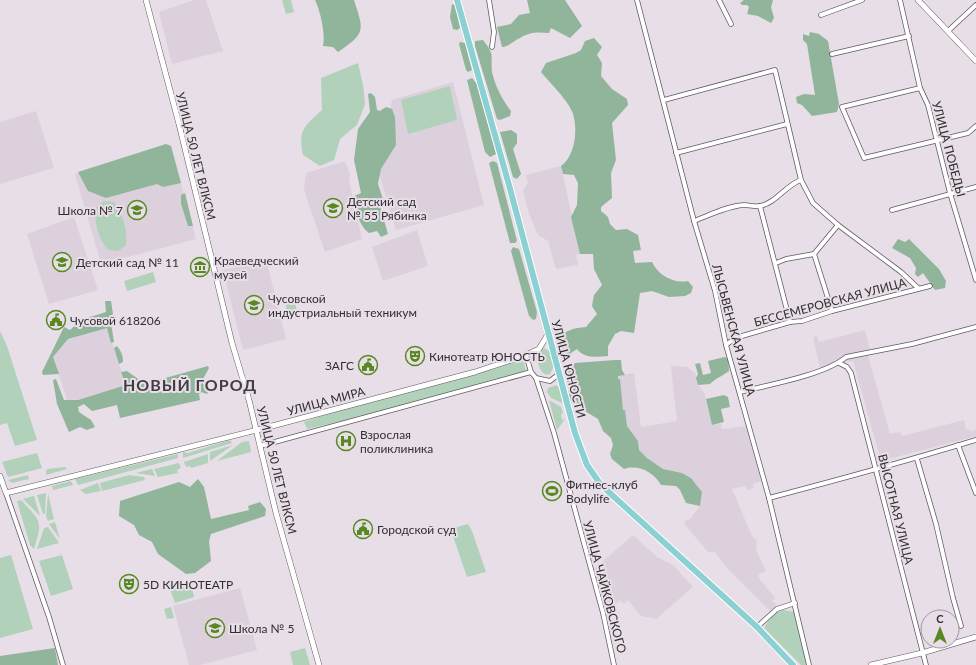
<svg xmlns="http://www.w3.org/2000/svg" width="976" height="665" viewBox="0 0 976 665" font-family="Lato,sans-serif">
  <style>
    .built { fill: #dcd0dd }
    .green { fill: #b2d1bb }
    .forest { fill: #91b59b }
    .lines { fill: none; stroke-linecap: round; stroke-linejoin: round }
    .minor-casing { stroke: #605960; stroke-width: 5.5 }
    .tertiary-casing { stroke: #605960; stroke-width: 6 }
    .primary-casing { stroke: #fff; stroke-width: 8 }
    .minor { stroke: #fff; stroke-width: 4 }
    .tertiary { stroke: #fff; stroke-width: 5 }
    .primary { stroke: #8bd0d3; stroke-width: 6 }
    .labels { text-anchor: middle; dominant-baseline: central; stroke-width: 4; stroke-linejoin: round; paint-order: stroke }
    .street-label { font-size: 12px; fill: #312e31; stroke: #e7dee7 }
    .poi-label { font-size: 12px; fill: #312e31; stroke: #e7dee7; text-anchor: start }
    .district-label { font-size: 16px; font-weight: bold; letter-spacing: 1px; fill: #433c43; stroke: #e7dee7 }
  </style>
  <rect width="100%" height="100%" fill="#e7dee7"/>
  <g class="built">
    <polygon points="194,0 206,0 223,51 172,64 159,12"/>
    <polygon points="453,82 484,205 396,230 377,167 392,100"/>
    <polygon points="36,111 54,168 0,184 0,122"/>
    <polygon points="166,144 171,146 196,239 101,264 75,174"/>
    <polygon points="345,161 350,175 349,181 362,239 325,252 304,190 306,173"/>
    <polygon points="561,166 580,254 576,255 578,265 556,269 548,241 538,235 529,214 523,190 528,183 526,175"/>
    <polygon points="74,217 98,290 49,304 27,234"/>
    <polygon points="417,230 428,266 383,281 372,247"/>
    <polygon points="266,260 286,339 243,350 223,270"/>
    <polygon points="107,327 126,385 68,403 53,357 68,339"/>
    <polygon points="865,330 870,350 868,356 890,434 900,432 902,436 964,420 966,429 972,431 976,430 976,436 881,461 853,361 820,368 813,337 817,336 819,342"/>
    <polygon points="671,366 687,367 695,373 698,385 704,392 712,425 721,424 722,429 746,426 761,481 753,484 754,488 747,490 746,486 732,489 752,536 757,541 756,550 766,571 759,574 758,577 775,598 772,601 777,605 770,611 725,566 715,552 708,552 686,526 684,522 691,518 700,506 702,492 691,478 682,473 663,469 647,458 639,450 638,441 627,426 625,410 623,410 620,380 618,380 618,376 634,373 641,427 677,421"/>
    <polygon points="633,535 657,557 673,565 693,587 656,619 641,616 628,600 624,604 620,600 606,612 594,569"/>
    <polygon points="240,588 257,650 200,665 189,665 173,606"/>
  </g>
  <g class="green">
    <polygon points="282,0 291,0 294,12 286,14"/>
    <path d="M358,63L363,85L365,104L357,125L340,139L334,160L320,166L303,155C298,129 304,127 322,110L321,78Z"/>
    <polygon points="450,86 457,120 408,134 401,100"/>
    <path d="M104,201L114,202C123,214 128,230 126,245L118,251L108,250C98,238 94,223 96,208Z"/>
    <polygon points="153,272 156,282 127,291 124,281"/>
    <polygon points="294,297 297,312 287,314 285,299"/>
    <polygon points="0,331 7,346 37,440 15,446 7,423 0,425"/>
    <path d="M544,348L551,352L555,364L550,374L546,375L542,372C537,364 533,353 544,348Z"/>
    <polygon points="523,360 526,371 363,416 307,429 304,422 348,407"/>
    <polygon points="556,385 562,389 562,403 551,398 547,392 548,388"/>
    <polygon points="549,400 561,407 563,413 561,414 562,420 565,419 557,430"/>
    <polygon points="230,440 232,443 183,458 183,452 188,453"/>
    <polygon points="249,441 251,452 217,461 242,442"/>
    <polygon points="233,445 210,461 210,452"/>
    <polygon points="37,453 42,468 8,477 2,462"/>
    <polygon points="178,454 178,458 78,485 75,479"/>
    <polygon points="208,454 208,463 191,468 190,466 186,467 184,462"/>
    <polygon points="179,463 181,468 177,470 178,473 158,477 154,469"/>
    <polygon points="65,467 67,469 46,475 46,470 48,469"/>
    <polygon points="152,469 155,476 136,473"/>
    <polygon points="28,475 29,479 12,483 8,480"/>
    <polygon points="129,475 144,477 145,480 102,491 100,483"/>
    <polygon points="71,481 73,485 53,490 52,486"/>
    <polygon points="98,483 101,491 86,494 80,490"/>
    <polygon points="46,493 45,514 43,514 37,495"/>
    <polygon points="48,494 54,519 48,521 46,516"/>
    <polygon points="34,496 40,516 23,499"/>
    <path d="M21,500C41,522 43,520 34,549L30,545L17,501Z"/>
    <polygon points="55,522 60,539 49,524"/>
    <polygon points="468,524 472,531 486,572 467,577 453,536 453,528"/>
    <polygon points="48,527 59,543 37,549 44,528"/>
    <polygon points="11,555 33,629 0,638 0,558"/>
    <polygon points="62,555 73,589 51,596 39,561"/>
    <polygon points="191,583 194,597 175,603 170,589"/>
    <polygon points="171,607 174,618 167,619 164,609"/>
    <path d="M784,610L795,612L807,662L806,665H801L764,628C769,619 774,612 784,610Z"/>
    <polygon points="305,648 310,665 293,665 290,652"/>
  </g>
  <g class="forest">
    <path d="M315,0H354C364,31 366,33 338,52L333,47L323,46C326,35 320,10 315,0Z"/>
    <path d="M527,0H565L582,26L570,38L551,28L549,33C538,32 529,32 520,38C513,41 510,46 502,47L497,27L511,24L519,15L530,13Z"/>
    <polygon points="744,0 773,0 771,7 774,18 771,23 758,16 747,14 749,7 747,5 742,5 740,3"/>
    <polygon points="452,4 455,5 460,28 457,30 453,29 450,17"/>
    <polygon points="810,32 819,34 828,41 839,104 837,112 812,116 802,105 797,103 796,97 804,94 815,95 807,44 803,40 803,34 809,36"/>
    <path d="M594,38L602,47L597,55L602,63L601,76L612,89L627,99L628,105L612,123L616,160L611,173L612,198L601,207V211L608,217L610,224L616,230L627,229L638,235L641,250L633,251L635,263L652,262C658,275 673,284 688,281L693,287L691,293L685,296L669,297L652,291L640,293L634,333L621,331L615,334L608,346V356C596,357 585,359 577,349L562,359L557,339C566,330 574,328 586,327L597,314L592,306L594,295L602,285L594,269L593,254H580L571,217L577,205L578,183L574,175L563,174L561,166C575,156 578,130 573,114C569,101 550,83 541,72L546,63L576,53L581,50L585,41Z"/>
    <path d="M483,40C496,57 490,54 492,72C495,86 503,101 511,111L510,116L500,120L497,119L475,46V41Z"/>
    <polygon points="460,42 465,43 472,70 468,72 466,70 459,44"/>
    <polygon points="472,78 477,84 496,154 490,157 485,152 467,80"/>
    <path d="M371,93L375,97L377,110L380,111L386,107L392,109L395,117L396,145L381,169L378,184L384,202L379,203L388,234L381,237L377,231L369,233C359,226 355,209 352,197L361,193L354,160L358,129L370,112L368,94Z"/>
    <polygon points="511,130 517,134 517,143 513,149 521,174 517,179 513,177 500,132"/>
    <polygon points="166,144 171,146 181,183 163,187 157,184 106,198 88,191 78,172"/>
    <polygon points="493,161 497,163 517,241 515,243 510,243 489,163"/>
    <polygon points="185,193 193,226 188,226 181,204 181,195"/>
    <polygon points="898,239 905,242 909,239 939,269 946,281 945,288 935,290 923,273 918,277 915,274 916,268 910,258 892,248"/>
    <polygon points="513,247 519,249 537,312 536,319 533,320 529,316 511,251"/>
    <polygon points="105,301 111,301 113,314 110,317 114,342 111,343 107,328 68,339 53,357 59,374 43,375 42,372 64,327 70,330 81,320 106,312"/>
    <path d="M117,346C121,351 123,355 123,362L119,364L114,348Z"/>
    <path d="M725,357L728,359L729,371C725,374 712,381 710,384L698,385L696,378L698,374L695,364L700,363L703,375L711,373L708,361Z"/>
    <path d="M615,360H621L622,370L625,375L618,376V379H620L623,410H625L627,426L638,441L639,450L647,458L663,469L682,473L691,478L702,492L700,506L686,503L680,490L676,486L661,485C654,472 638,464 624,469L612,459L610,454L613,445L611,438L603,431L598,419L570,402L566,373L575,363Z"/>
    <polygon points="208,366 209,368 202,381 209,391 207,394 201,392 199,394 200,400 120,418 117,405 92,411 84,404 78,407 79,412 91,420 95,427 87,430 80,427 69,432 57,404 53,380 56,379 64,400 78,400 126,385 121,372 127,371 141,381 155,381"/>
    <polygon points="724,395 728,397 730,407 721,409 724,422 712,425 706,399"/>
    <polygon points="198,479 204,487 211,519 249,510 248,506 260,502 266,509 265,516 211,534 209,541 211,561 195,573 186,574 158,554 152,542 139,535 134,525 119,516 120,501 179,482 190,487"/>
    <polygon points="55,648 58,665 0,665 0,656"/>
  </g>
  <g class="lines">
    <defs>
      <g id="minor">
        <polyline points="489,0 494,32 492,47"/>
        <polyline points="637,0 694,221 715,291 726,345 769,498 809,665"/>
        <polyline points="719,0 731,24"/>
        <polyline points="900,0 920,88 928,105 950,193 976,280"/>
        <polyline points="821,15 862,0"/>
        <polyline points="948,31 976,5"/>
        <polyline points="832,54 909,36"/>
        <polyline points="920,88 842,107 864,158 968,133 976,126"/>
        <polyline points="664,100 775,70 801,180 813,203 838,225 901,272 918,288"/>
        <polyline points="676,153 787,124"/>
        <polyline points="760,206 790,322"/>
        <polyline points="892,210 976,187"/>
        <path d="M694,221C710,215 727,206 744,205C749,205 755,207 760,206C776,203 786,185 801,180"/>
        <polyline points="776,263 786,259 814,254"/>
        <polyline points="832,311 814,254 838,225"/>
        <polyline points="726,345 735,338 790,322 802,321 832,311 930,286"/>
        <polyline points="526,355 531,372 536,378 554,433 603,613 614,665"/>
        <polyline points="839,363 847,367 851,373 926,665"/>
        <polyline points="536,378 550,381 559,374"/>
        <path d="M740,392C768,385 825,375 846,357L912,344L976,327"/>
        <polyline points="958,445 976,493"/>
        <polyline points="260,446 531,372"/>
        <polyline points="917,459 936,524 953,598 961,626"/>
        <polyline points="6,493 49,617 63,665"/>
        <path d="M769,498C838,480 907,461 976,440"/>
        <polyline points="757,627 777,609 795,603"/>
      </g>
      <g id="tertiary">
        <polyline points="146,0 179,124 232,343 249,400 276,513 319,665"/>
        <polyline points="918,0 976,61"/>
        <polyline points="0,476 6,493 257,430 475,372 526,355 539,349 548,334"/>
        <polyline points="871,665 922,653 976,637"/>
      </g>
      <polyline id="primary" points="457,0 509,185 575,433 587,465 601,485 757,627 793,665"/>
    </defs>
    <use href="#minor" class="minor-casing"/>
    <use href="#tertiary" class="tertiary-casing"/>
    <use href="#primary" class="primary-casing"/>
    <use href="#minor" class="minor"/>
    <use href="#tertiary" class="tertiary"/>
    <use href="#primary" class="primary"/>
  </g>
  <defs>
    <symbol id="school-ring" viewBox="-11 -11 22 22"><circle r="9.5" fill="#e7dee7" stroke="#578920" stroke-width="1.5"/><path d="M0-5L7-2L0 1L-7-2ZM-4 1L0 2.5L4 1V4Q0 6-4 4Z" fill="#578920"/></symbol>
    <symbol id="museum-ring" viewBox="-11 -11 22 22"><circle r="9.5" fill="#e7dee7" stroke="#578920" stroke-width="1.5"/><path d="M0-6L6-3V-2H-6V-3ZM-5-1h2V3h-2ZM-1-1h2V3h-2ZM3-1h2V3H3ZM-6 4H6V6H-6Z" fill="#578920"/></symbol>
    <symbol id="university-ring" viewBox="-11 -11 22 22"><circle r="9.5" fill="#e7dee7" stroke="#578920" stroke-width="1.5"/><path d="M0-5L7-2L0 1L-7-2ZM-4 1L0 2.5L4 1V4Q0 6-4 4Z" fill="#578920"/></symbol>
    <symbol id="civic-ring" viewBox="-11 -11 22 22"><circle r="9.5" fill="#e7dee7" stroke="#578920" stroke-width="1.5"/><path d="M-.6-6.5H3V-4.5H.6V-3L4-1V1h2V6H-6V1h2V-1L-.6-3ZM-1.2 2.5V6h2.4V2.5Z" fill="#578920"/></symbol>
    <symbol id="theatre-ring" viewBox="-11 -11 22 22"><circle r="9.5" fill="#e7dee7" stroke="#578920" stroke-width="1.5"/><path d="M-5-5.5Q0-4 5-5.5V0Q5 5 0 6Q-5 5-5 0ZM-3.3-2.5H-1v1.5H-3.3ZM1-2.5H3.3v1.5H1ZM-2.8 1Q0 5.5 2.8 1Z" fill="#578920"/></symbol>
    <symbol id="hospital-ring" viewBox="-11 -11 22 22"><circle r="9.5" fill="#e7dee7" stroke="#578920" stroke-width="1.5"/><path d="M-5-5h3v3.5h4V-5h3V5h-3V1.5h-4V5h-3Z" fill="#578920"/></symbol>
    <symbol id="stadium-ring" viewBox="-11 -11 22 22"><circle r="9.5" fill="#e7dee7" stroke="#578920" stroke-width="1.5"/><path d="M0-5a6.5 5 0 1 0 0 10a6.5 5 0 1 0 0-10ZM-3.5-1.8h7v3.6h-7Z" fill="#578920"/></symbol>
  </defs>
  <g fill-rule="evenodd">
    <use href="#school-ring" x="322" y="197" width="22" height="22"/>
    <use href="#school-ring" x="126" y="199" width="22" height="22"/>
    <use href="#school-ring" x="51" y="251" width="22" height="22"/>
    <use href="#museum-ring" x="189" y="256" width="22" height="22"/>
    <use href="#university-ring" x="243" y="294" width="22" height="22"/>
    <use href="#civic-ring" x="45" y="309" width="22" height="22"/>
    <use href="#theatre-ring" x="404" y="345" width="22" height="22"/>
    <use href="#civic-ring" x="357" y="354" width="22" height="22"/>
    <use href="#hospital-ring" x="335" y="430" width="22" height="22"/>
    <use href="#stadium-ring" x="541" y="480" width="22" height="22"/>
    <use href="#civic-ring" x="352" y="518" width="22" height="22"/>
    <use href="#theatre-ring" x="118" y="573" width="22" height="22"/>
    <use href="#school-ring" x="204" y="617" width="22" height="22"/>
  </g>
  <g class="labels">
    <g class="street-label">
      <text transform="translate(949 149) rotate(75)">УЛИЦА ПОБЕДЫ</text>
      <text transform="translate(196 156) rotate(76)">УЛИЦА 50 ЛЕТ ВЛКСМ</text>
      <text transform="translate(830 302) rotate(-15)">БЕССЕМЕРОВСКАЯ УЛИЦА</text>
      <text transform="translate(734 330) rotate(75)">ЛЫСЬВЕНСКАЯ УЛИЦА</text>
      <text transform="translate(569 369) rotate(75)">УЛИЦА ЮНОСТИ</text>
      <text transform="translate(326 401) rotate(-15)">УЛИЦА МИРА</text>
      <text transform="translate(277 470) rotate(76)">УЛИЦА 50 ЛЕТ ВЛКСМ</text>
      <text transform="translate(896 509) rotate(76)">ВЫСОТНАЯ УЛИЦА</text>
      <text transform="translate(605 587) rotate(75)">УЛИЦА ЧАЙКОВСКОГО</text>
    </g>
    <g class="poi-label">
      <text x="347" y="201">Детский сад<tspan x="347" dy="14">№ 55 Рябинка</tspan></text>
      <text x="123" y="210" text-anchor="end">Школа № 7</text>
      <text x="214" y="260">Краеведческий<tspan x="214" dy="14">музей</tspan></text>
      <text x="76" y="262">Детский сад № 11</text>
      <text x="268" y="298">Чусовской<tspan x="268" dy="14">индустриальный техникум</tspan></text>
      <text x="70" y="320">Чусовой 618206</text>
      <text x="429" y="356">Кинотеатр ЮНОСТЬ</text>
      <text x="354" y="365" text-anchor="end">ЗАГС</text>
      <text x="360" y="434">Взрослая<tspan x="360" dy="14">поликлиника</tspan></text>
      <text x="566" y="484">Фитнес-клуб<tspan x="566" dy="14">Bodylife</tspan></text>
      <text x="377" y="529">Городской суд</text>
      <text x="143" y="584">5D КИНОТЕАТР</text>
      <text x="229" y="628">Школа № 5</text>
    </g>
    <g class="district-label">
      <text x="190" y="384">НОВЫЙ ГОРОД</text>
    </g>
  </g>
  <g transform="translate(940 629)"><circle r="19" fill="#e7dee7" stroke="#9e989e"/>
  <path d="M0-3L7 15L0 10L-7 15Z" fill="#578920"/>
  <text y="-6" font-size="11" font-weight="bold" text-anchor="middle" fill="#312e31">С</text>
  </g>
</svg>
